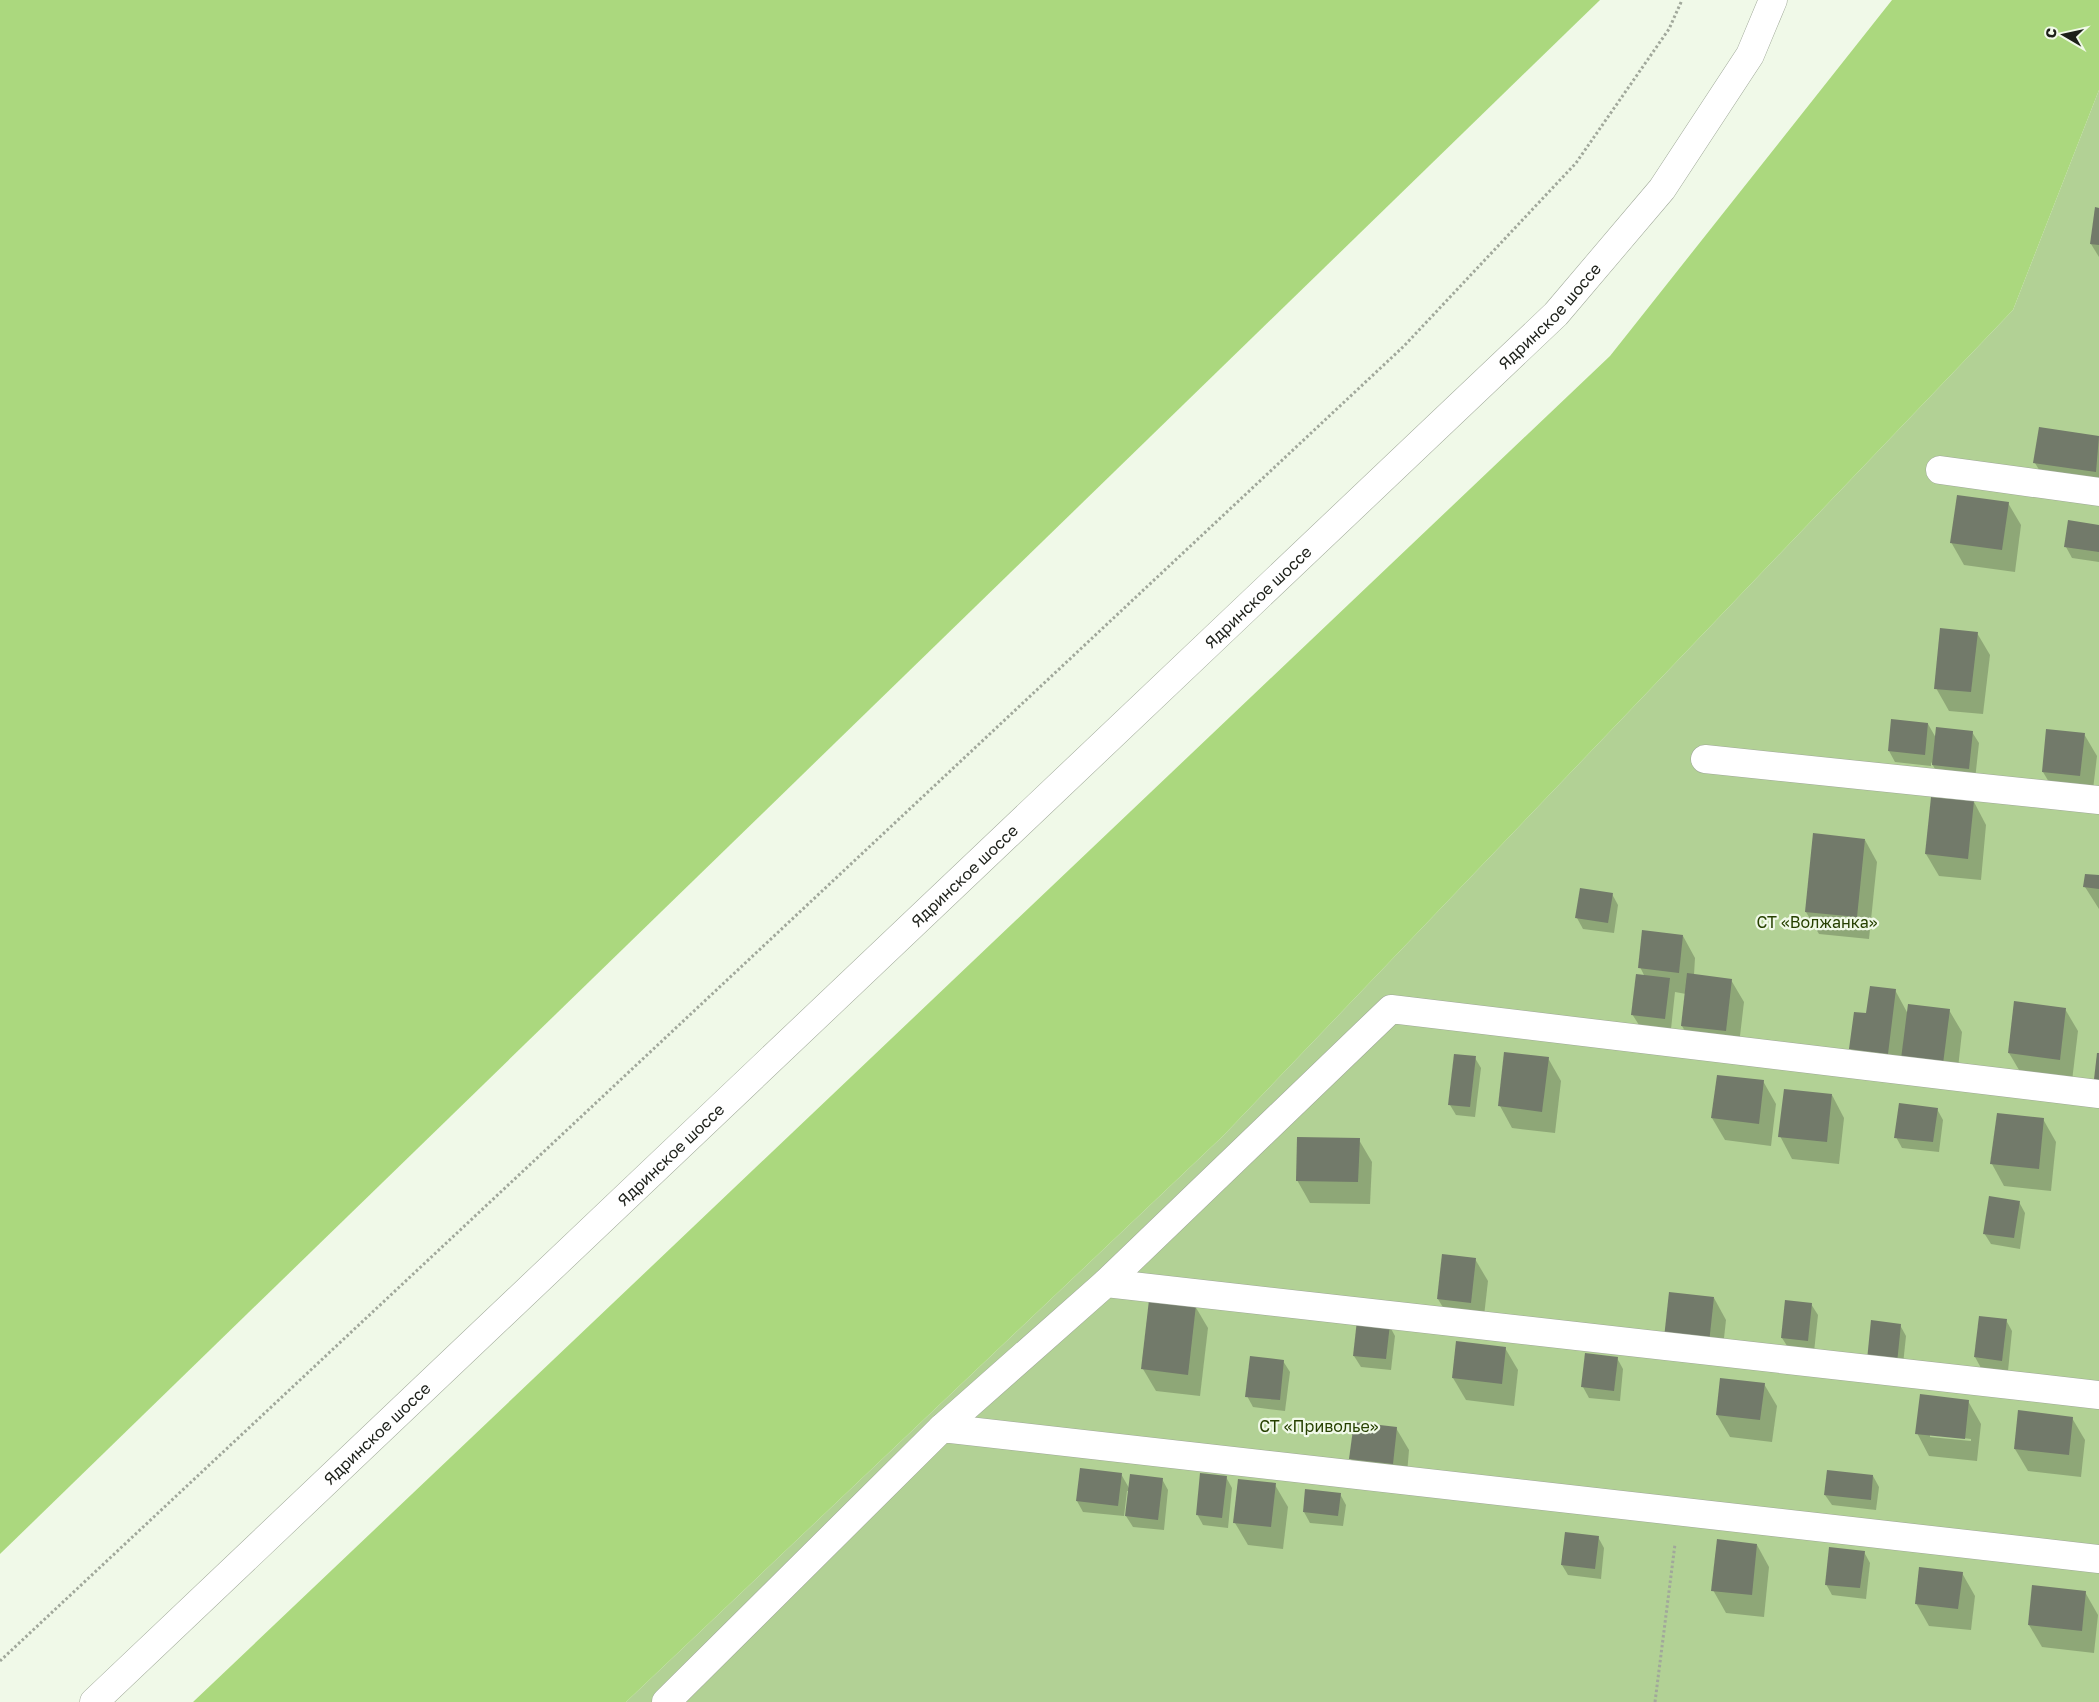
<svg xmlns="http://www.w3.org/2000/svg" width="2099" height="1702" viewBox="0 0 2099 1702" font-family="'Golos Text',sans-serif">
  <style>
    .green { fill: #b2d195 }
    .forest { fill: #abd87e }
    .shadow { fill: #0003; fill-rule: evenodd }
    .building { fill: #727a6a }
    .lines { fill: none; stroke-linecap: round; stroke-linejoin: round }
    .minor-casing { stroke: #9fa898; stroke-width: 29 }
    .major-casing { stroke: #9fa898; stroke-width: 29 }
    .path { stroke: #a1a89b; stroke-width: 3; stroke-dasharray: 2.5 2.5; stroke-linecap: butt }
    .minor { stroke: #fff; stroke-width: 28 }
    .major { stroke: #fff; stroke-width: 28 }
    .labels { text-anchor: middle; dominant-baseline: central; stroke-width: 4.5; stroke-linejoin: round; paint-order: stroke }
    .street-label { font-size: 16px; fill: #1c1f19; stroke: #f0f9e8 }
    .park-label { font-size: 16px; fill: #264000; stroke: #f0f9e8 }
  </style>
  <rect width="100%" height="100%" fill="#f0f9e8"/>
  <polygon class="green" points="2099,90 2099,1702 626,1702 1223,1136 2013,310"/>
  <g class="forest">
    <polygon points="0,0 1600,0 0,1554"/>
    <polygon points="1892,0 2099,0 2099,90 2013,310 1223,1136 626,1702 193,1702 1610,356"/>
  </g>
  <g class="shadow">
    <polygon points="2099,209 2099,257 2091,244"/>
    <polygon points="2040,429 2099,437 2099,492 2048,485 2035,463"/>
    <polygon points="2008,503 2021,525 2015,572 1964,565 1951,542"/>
    <polygon points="2069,522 2099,526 2099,562 2072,558 2066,547"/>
    <polygon points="1977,633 1990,655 1983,714 1949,711 1936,688"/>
    <polygon points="1892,720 1928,724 1936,738 1972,732 1979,743 1975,780 1939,776 1931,762 1931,766 1895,762 1889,751"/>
    <polygon points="2047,730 2084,734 2097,756 2092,798 2056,794 2043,772"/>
    <polygon points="1974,802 1986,825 1981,880 1939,876 1926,854"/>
    <polygon points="1865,840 1877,862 1869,939 1819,934 1806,912"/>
    <polygon points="2099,876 2099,909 2085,887"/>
    <polygon points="1612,894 1618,905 1614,933 1583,929 1577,918"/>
    <polygon points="1683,936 1695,958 1694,975 1731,980 1744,1002 1738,1053 1695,1048 1682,1026 1686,994 1675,992 1671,1029 1639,1025 1632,1014 1645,977 1640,967"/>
    <polygon points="1895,990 1908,1014 1949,1010 1962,1032 1956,1086 1863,1071 1851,1049 1867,1015"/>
    <polygon points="2015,1003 2065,1009 2078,1031 2072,1081 2022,1075 2009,1053"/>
    <polygon points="1475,1058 1481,1068 1475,1117 1456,1115 1450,1105"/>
    <polygon points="1548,1058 1561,1081 1555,1133 1512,1128 1500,1106"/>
    <polygon points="1763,1081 1776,1104 1771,1146 1725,1140 1712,1118"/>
    <polygon points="1832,1095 1844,1118 1839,1164 1792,1159 1780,1136"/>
    <polygon points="1937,1109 1943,1120 1939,1152 1902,1148 1896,1137"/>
    <polygon points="2043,1119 2056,1142 2051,1191 2004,1186 1992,1164"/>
    <polygon points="1359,1140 1372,1162 1370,1204 1310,1203 1297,1180"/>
    <polygon points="2019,1202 2025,1213 2020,1249 1991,1244 1984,1233"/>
    <polygon points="1475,1259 1488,1281 1483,1325 1451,1321 1438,1299"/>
    <polygon points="1714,1298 1726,1320 1721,1365 1678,1360"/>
    <polygon points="1811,1304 1818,1315 1814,1352 1789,1349 1782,1338"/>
    <polygon points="1195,1306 1208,1328 1200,1396 1156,1391 1143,1369"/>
    <polygon points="1980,1317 2006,1320 2012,1331 2008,1371 1981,1368 1975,1357"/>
    <polygon points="1389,1325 1395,1336 1391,1370 1361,1367 1354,1356"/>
    <polygon points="1900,1325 1906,1336 1902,1374 1868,1360"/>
    <polygon points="1505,1348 1518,1370 1514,1406 1466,1400 1453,1378"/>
    <polygon points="1617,1358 1623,1369 1620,1401 1589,1398 1583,1387"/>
    <polygon points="1283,1361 1290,1372 1285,1411 1253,1407 1247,1396"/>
    <polygon points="1764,1384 1777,1406 1772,1442 1730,1437 1717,1415"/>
    <path d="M1968,1401L1981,1424L1977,1461L1929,1456L1917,1433ZM1930,1434L1971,1439V1441L1930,1437Z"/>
    <polygon points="2072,1418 2085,1440 2081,1477 2028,1471 2015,1449"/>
    <polygon points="1396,1428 1409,1450 1406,1486 1363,1481 1351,1459"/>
    <polygon points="1121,1474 1129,1488 1162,1479 1168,1490 1164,1530 1133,1527 1126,1516 1129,1491 1127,1491 1124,1516 1083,1512 1077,1501"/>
    <polygon points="1873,1476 1879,1487 1876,1510 1832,1505 1825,1495"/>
    <polygon points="1226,1477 1232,1488 1228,1528 1203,1525 1197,1514"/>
    <polygon points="1275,1485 1288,1507 1283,1549 1248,1545 1235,1523"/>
    <polygon points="1340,1494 1346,1505 1343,1526 1310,1523 1304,1512"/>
    <polygon points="1598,1537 1604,1548 1601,1579 1568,1575 1562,1565"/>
    <polygon points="1757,1545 1769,1567 1764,1617 1726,1613 1713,1590"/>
    <polygon points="1864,1552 1870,1563 1866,1599 1832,1595 1826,1584"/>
    <polygon points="1962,1573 1975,1596 1971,1630 1929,1626 1916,1603"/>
    <polygon points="2034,1587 2085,1592 2098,1615 2094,1653 2042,1647 2029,1625"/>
  </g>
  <g class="building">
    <polygon points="2095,207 2099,208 2099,245 2090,244"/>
    <polygon points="2039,427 2099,436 2096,472 2033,463"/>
    <polygon points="1957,495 2009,502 2002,550 1950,543"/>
    <polygon points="2068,520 2099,525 2099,552 2064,547"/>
    <polygon points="1940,628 1978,632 1971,692 1934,689"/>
    <polygon points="1891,719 1928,723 1925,755 1888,751"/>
    <polygon points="1936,727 1973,731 1969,769 1932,765"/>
    <polygon points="2046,729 2085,733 2080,776 2042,772"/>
    <polygon points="1931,797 1974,801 1968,859 1925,854"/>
    <polygon points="1813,833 1865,839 1857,917 1805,912"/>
    <polygon points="2085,874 2099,875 2099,889 2083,887"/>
    <polygon points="1580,888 1613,893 1608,923 1575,918"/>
    <polygon points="1642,930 1683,935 1679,973 1638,968"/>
    <polygon points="1687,973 1732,979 1726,1031 1681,1026"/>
    <polygon points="1636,974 1670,978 1665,1019 1631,1015"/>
    <polygon points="1870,986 1896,989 1888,1054 1849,1049 1854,1012 1866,1013"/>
    <polygon points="2014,1001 2066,1008 2060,1060 2008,1053"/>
    <polygon points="1908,1004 1950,1009 1943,1064 1901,1059"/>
    <polygon points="1504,1052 1549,1057 1542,1112 1498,1106"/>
    <polygon points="2097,1053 2099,1053 2099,1089 2093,1088"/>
    <polygon points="1454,1054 1476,1056 1470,1107 1448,1105"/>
    <polygon points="1717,1075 1764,1080 1759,1124 1711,1118"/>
    <polygon points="1784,1089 1832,1094 1827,1142 1778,1137"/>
    <polygon points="1899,1103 1938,1108 1933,1142 1894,1138"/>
    <polygon points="1997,1113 2044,1118 2039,1169 1990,1164"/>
    <polygon points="1297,1137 1360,1138 1358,1182 1296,1181"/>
    <polygon points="1989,1196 2020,1201 2014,1238 1983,1234"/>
    <polygon points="1442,1254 1476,1258 1471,1303 1437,1299"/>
    <polygon points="1669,1292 1714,1297 1709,1343 1664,1338"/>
    <polygon points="1149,1300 1196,1305 1188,1375 1141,1369"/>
    <polygon points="1785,1300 1812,1303 1808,1341 1781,1338"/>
    <polygon points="1979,1316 2007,1319 2002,1361 1974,1357"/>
    <polygon points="1357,1320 1390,1324 1386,1359 1353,1356"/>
    <polygon points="1871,1320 1901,1324 1897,1363 1867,1360"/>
    <polygon points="1456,1341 1506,1347 1502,1384 1452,1378"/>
    <polygon points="1585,1353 1618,1357 1614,1391 1581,1387"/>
    <polygon points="1250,1356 1284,1360 1280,1400 1245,1397"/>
    <polygon points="1720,1378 1765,1383 1760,1420 1716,1415"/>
    <polygon points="1920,1394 1969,1400 1965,1439 1915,1434"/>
    <polygon points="2018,1410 2073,1417 2069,1455 2014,1449"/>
    <polygon points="1354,1422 1397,1427 1393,1464 1349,1459"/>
    <polygon points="1080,1468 1122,1473 1118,1506 1076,1501"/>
    <polygon points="1827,1470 1873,1475 1871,1500 1824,1495"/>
    <polygon points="1200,1473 1227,1476 1222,1518 1196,1515"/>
    <polygon points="1130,1474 1163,1478 1158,1520 1125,1516"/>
    <polygon points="1238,1479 1276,1483 1271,1527 1233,1523"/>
    <polygon points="1305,1489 1341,1493 1338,1516 1303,1512"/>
    <polygon points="1565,1532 1599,1536 1595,1569 1561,1565"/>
    <polygon points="1717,1539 1757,1544 1752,1595 1711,1591"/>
    <polygon points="1829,1547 1865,1551 1860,1588 1825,1585"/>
    <polygon points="1919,1567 1963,1572 1958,1609 1915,1604"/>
    <polygon points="2032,1585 2086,1591 2082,1631 2028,1625"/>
  </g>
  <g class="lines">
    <defs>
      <g id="minor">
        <polyline points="1940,470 2099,492"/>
        <polyline points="1705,759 2099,800"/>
        <polyline points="1106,1283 1391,1009 2099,1094"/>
        <polyline points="942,1428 1106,1283 2099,1395"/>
        <polyline points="666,1702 942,1428 2099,1559"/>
      </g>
      <g id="major">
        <path id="s1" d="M94,1702L1556,314L1662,189L1750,55L1773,0"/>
      </g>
    </defs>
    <use href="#minor" class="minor-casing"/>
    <use href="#major" class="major-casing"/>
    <g class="path">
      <polyline points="0,1661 1404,346 1576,163 1669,29 1682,0"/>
      <polyline points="1655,1702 1675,1544"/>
    </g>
    <use href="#minor" class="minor"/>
    <use href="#major" class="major"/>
  </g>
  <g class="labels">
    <g class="street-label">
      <text stroke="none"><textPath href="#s1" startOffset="2010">Ядринское шоссе</textPath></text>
      <text stroke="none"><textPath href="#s1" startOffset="1605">Ядринское шоссе</textPath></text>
      <text stroke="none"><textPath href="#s1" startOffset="1200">Ядринское шоссе</textPath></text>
      <text stroke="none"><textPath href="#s1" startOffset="795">Ядринское шоссе</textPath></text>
      <text stroke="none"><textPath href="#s1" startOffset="390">Ядринское шоссе</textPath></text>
    </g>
    <g class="park-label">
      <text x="1817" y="922">СТ «Волжанка»</text>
      <text x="1319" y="1426">СТ «Приволье»</text>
    </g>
  </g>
  <g transform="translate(2064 35) rotate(279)" stroke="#f0f9e8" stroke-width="4" paint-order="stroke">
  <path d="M0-4L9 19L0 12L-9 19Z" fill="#1c1f19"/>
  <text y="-8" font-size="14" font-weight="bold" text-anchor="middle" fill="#1c1f19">С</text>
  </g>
</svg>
